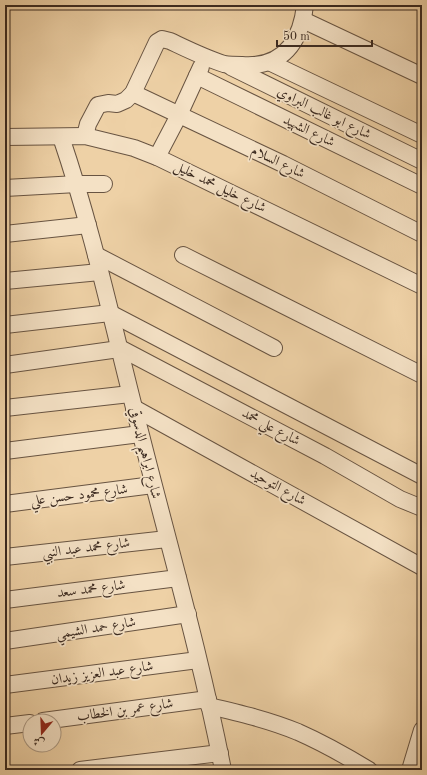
<svg xmlns="http://www.w3.org/2000/svg" width="427" height="775" viewBox="0 0 427 775" font-family="'Old Standard TT',Amiri,serif">
  <style>
    .lines { fill: none; stroke-linecap: round; stroke-linejoin: round }
    .minor-casing { stroke: #685442; stroke-width: 18 }
    .minor { stroke: #f4e1c5; stroke-width: 16 }
    .labels { text-anchor: middle; dominant-baseline: central; stroke-width: 3.5; stroke-linejoin: round; paint-order: stroke }
    .street-label { font-size: 14px; fill: #3b2a20; stroke: #f4e1c5 }
  </style>
  <rect width="100%" height="100%" fill="#eed1a6"/>
  <filter id="stains"><feTurbulence type="fractalNoise" baseFrequency=".005" numOctaves="4"/><feColorMatrix values="0 0 0 0 .2 0 0 0 0 .09 0 0 0 0 .02 0 0 0 .5 -.17"/></filter>
  <radialGradient id="worn" r=".72"><stop offset=".6" stop-color="#630" stop-opacity="0"/><stop offset="1" stop-color="#630" stop-opacity=".3"/></radialGradient>
  <g class="lines">
    <defs>
      <g id="minor">
        <polyline points="303,20 422,76"/>
        <polyline points="271,63 422,135"/>
        <polyline points="231,67 422,161"/>
        <polyline points="197,76 422,186"/>
        <polyline points="133,93 283,164 422,234"/>
        <path d="M85,136L88,124L98,105L108,103L117,104L126,100L133,93L157,42L162,39L170,41C187,49 205,58 224,64C230,65 236,65 242,65C282,68 301,42 305,5"/>
        <polyline points="5,137 85,136 134,148 157,157 422,286"/>
        <path d="M61,137C94,234 115,335 141,435C169,546 201,657 223,770"/>
        <polyline points="157,157 179,115 201,67"/>
        <polyline points="5,188 77,184 104,184"/>
        <polyline points="5,234 88,225"/>
        <polyline points="96,255 274,348"/>
        <polyline points="183,255 422,375"/>
        <polyline points="5,281 100,272"/>
        <polyline points="5,325 110,313 422,476"/>
        <polyline points="118,347 325,456 400,499 422,508"/>
        <polyline points="5,365 119,349"/>
        <polyline points="5,408 130,394"/>
        <polyline points="134,408 422,567"/>
        <polyline points="5,451 140,434"/>
        <polyline points="5,504 153,485"/>
        <polyline points="5,557 167,539"/>
        <polyline points="5,600 178,578"/>
        <polyline points="5,641 188,614"/>
        <polyline points="5,685 198,660"/>
        <path d="M209,706C239,713 269,720 298,732C323,743 346,756 369,770"/>
        <polyline points="43,721 208,699"/>
        <polyline points="5,726 30,723"/>
        <polyline points="80,770 220,753"/>
        <polyline points="410,770 422,730"/>
      </g>
    </defs>
    <use href="#minor" class="minor-casing"/>
    <use href="#minor" class="minor"/>
  </g>
  <g class="labels">
    <g class="street-label">
      <text transform="translate(324 113) rotate(26)">شارع ابو غالب البراوي</text>
      <text transform="translate(309 131) rotate(26)">شارع الشهيد</text>
      <text transform="translate(278 162) rotate(26)">شارع السلام</text>
      <text transform="translate(220 187) rotate(26)">شارع خليل محمد خليل</text>
      <text transform="translate(271 427) rotate(28)">شارع علي محمد</text>
      <text transform="translate(145 453) rotate(76)">شارع ابراهيم الدسوقي</text>
      <text transform="translate(278 487) rotate(29)">شارع التوحيد</text>
      <text transform="translate(79 495) rotate(-7)">شارع محمود حسن علي</text>
      <text transform="translate(86 548) rotate(-7)">شارع محمد عبد النبي</text>
      <text transform="translate(91 589) rotate(-7)">شارع محمد سعد</text>
      <text transform="translate(96 628) rotate(-9)">شارع حمد الشيمي</text>
      <text transform="translate(102 673) rotate(-8)">شارع عبد العزيز زيدان</text>
      <text transform="translate(125 710) rotate(-8)">شارع عمر بن الخطاب</text>
    </g>
  </g>
  <rect width="427" height="775" fill="none" stroke="#eed1a6" stroke-width="20"/>
  <rect x="6" y="6" width="415" height="763" fill="none" stroke="#3b2a20" stroke-width="2"/>
  <rect x="10" y="10" width="407" height="755" fill="none" stroke="#3b2a20"/>
  <g transform="translate(42 733) rotate(199)"><circle r="19" fill="#f4e1c5" stroke="#aa9883"/>
  <path d="M0-3L7 15L0 10L-7 15Z" fill="#8f2418"/>
  <text y="-6" font-size="11" font-weight="bold" text-anchor="middle" fill="#3b2a20">ش</text>
  </g>
  <path d="M277 40v6h95v-6" fill="none" stroke="#3b2a20" stroke-width="2"/>
  <text x="283" y="40" font-size="12" fill="#3b2a20" stroke="#f4e1c5" stroke-width="3" paint-order="stroke">50 m</text>
  <rect width="100%" height="100%" filter="url(#stains)"/>
  <rect width="100%" height="100%" fill="url(#worn)"/>
</svg>
